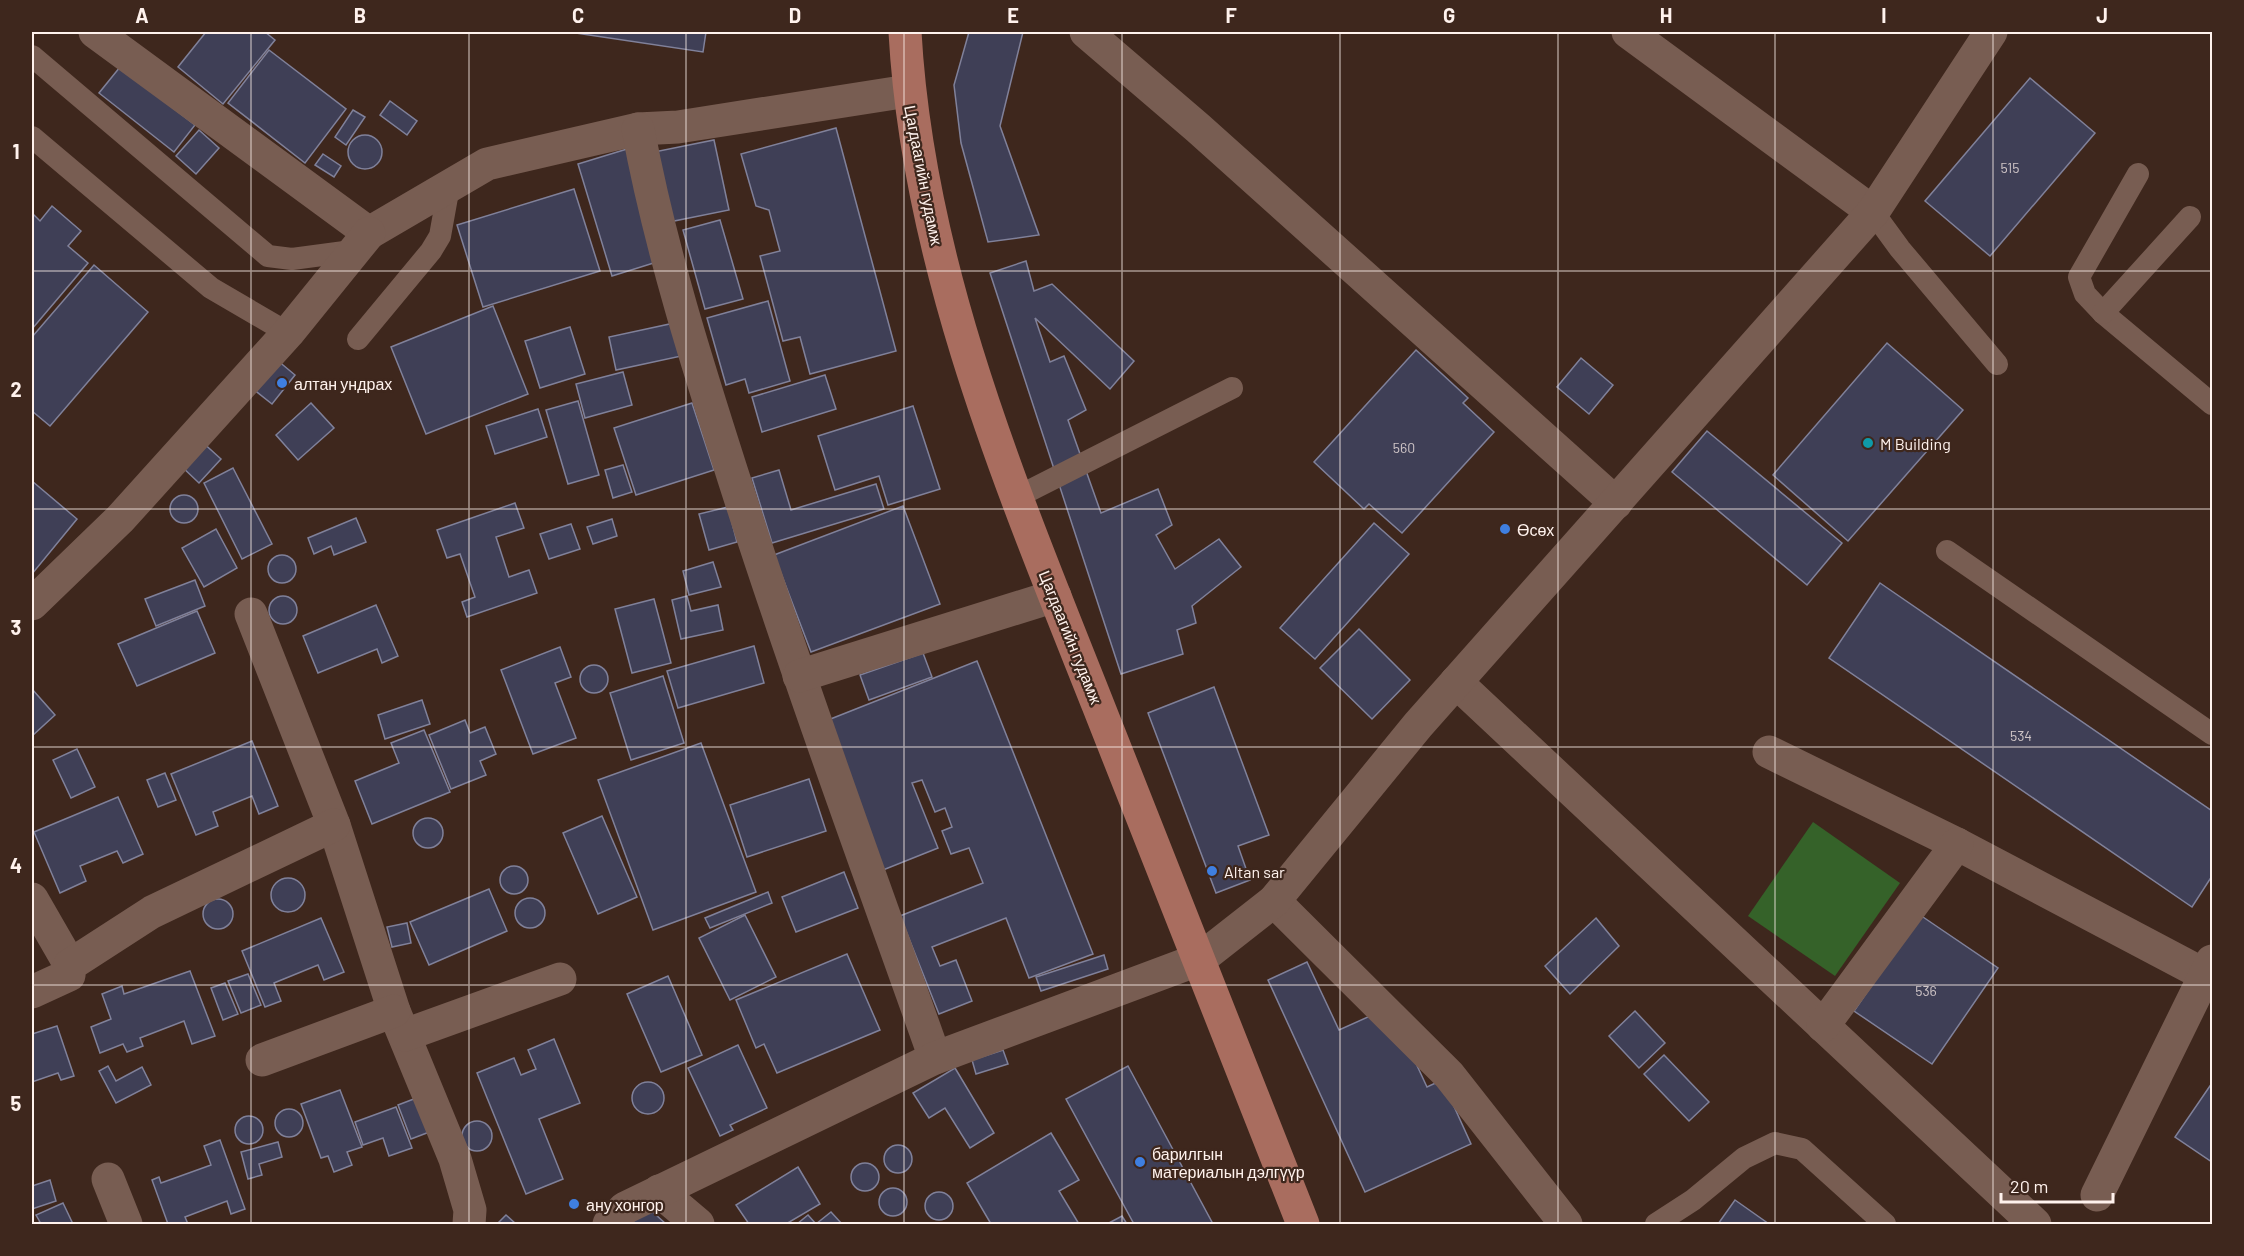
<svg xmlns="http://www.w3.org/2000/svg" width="2244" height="1256" viewBox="0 0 2244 1256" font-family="Barlow,sans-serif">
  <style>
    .green { fill: #356229 }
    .building { fill: #3f3f56; stroke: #80819a; stroke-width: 1.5 }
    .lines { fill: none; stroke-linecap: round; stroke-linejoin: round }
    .lane { stroke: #785d52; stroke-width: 22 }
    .street { stroke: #785d52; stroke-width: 33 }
    .primary { stroke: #a96d5f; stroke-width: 33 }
    .grid { fill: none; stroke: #fff2ed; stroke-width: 1.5; stroke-opacity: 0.55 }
    .shop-dot { fill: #3f7fe0; stroke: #3e271d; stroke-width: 2 }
    .culture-dot { fill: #0f9aa8; stroke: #3e271d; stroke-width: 2 }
    .labels { text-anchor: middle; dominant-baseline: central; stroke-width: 4.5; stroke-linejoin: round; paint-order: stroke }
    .number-label { font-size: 14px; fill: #cfc5c7 }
    .street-label { font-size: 16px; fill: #fff2ed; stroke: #3e271d }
    .poi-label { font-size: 16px; fill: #fff2ed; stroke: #3e271d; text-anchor: start }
    .neatline { fill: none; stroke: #fff2ed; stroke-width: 2 }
    .grid-label { font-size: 20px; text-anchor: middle; font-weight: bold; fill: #fff2ed }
  </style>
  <rect width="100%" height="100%" fill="#3e271d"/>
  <polygon class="green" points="1813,822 1900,883 1835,976 1748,916"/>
  <g class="building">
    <polygon points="206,32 265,32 275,40 223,104 178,67"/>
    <polygon points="569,32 706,32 703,52"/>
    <polygon points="969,32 1023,32 1000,126 1039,235 988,242 961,143 954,85"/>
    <polygon points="269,50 346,109 305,163 228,103"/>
    <polygon points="120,67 195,125 174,152 99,93"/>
    <polygon points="2030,78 2095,133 1990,256 1925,201"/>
    <polygon points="390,101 417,121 407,135 380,115"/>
    <polygon points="353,110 365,117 346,145 335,137"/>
    <polygon points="836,128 896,351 810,374 800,337 783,341 760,256 780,251 769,210 756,206 741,154"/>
    <polygon points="199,130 219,148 196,174 176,156"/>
    <circle cx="365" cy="152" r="17"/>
    <polygon points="714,140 729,210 664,223 649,153"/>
    <polygon points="627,149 660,261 612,276 578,164"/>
    <polygon points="323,154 341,166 334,177 315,165"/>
    <polygon points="574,189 600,271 483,307 457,225"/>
    <polygon points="52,206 81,231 68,246 88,263 32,329 32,213 40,221"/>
    <polygon points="720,220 743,299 705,309 683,230"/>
    <polygon points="1026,261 1034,291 1052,284 1134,361 1110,389 1035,318 1050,362 1064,356 1086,410 1068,420 1101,513 1158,489 1172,525 1156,535 1175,569 1219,539 1241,567 1192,606 1196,623 1177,630 1183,654 1121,674 990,273"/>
    <polygon points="94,265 148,312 50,426 32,411 32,337"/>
    <polygon points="768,301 790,381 749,393 745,379 726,385 707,318"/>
    <polygon points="493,306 528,394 426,434 391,347"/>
    <polygon points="679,322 686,355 616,370 609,337"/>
    <polygon points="570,327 585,374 540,388 525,341"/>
    <polygon points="1887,343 1963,410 1848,541 1773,475"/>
    <polygon points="1416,350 1468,398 1463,403 1494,432 1402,533 1369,504 1364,509 1314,462"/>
    <polygon points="1581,358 1613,385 1589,414 1557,387"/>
    <polygon points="277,360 295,375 272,404 253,389"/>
    <polygon points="623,372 632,405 585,418 576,384"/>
    <polygon points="825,375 836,409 762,432 752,397"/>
    <polygon points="578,401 599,475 568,484 546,410"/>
    <polygon points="311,403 334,428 298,460 276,435"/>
    <polygon points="692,403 714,470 636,495 614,428"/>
    <polygon points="913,406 940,489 888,505 879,476 835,490 818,436"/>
    <polygon points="538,409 547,437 495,454 486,426"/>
    <polygon points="1707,431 1842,543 1807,585 1672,472"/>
    <polygon points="200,440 221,459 199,483 179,464"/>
    <polygon points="623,465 632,492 613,498 605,470"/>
    <polygon points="233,468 272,544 242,559 204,483"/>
    <polygon points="779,470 791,510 876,484 884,509 772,543 752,478"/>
    <polygon points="32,481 77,519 32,574"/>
    <circle cx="184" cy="509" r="14"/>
    <polygon points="515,503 524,528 496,537 509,577 529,570 537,593 467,617 462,602 475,597 460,554 447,558 437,530"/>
    <polygon points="903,506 940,604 811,652 774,555"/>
    <polygon points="728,507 737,542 709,550 699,514"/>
    <polygon points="356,518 366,542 334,555 331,546 314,554 308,538"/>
    <polygon points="612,519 617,536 593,544 587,527"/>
    <polygon points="1374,523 1409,554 1315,659 1280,628"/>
    <polygon points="571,524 580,549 549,559 540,534"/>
    <polygon points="216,529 237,568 204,587 182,548"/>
    <circle cx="282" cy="569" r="14"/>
    <polygon points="713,562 721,587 689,595 683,571"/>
    <polygon points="195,580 205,606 156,626 145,599"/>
    <polygon points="1880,583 2212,811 2212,876 2192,907 1829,658"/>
    <circle cx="283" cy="610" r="14"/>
    <polygon points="687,596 691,611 718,605 723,630 681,639 672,600"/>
    <polygon points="654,599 671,663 632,673 615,609"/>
    <polygon points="376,605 398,656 382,663 377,649 318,673 303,636"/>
    <polygon points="197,611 215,653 137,686 118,644"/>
    <polygon points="1359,629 1410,680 1372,719 1320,668"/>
    <polygon points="754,646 764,683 678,708 667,671"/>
    <polygon points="560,647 571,677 555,683 576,738 533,754 501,670"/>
    <polygon points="923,653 932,677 869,700 860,675"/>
    <polygon points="977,661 1093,954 1029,978 1006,918 932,947 940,966 956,960 972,1001 939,1014 900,916 983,883 969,848 951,854 942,831 952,827 945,808 935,812 922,780 912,783 938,848 883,870 823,722"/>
    <circle cx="594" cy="679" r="14"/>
    <polygon points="663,676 684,743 631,760 610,693"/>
    <polygon points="1214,687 1269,835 1238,846 1250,880 1216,893 1148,713"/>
    <polygon points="32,689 55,715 32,736"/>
    <polygon points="422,700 430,724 385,739 378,715"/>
    <polygon points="465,720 470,733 485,727 496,754 480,761 486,775 451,789 429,735"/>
    <polygon points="424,730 450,792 372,824 355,781 399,763 391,743"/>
    <polygon points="252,741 278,806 259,814 252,796 213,812 218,826 196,835 171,774"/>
    <polygon points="701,743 756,892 653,930 598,780"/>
    <polygon points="77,749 95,787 71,798 53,760"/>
    <polygon points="165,773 176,800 158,807 147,780"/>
    <polygon points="809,779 826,831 747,857 730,805"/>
    <polygon points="118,797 143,854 123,863 117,851 80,866 86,881 60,893 34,832"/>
    <polygon points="602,816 637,897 598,914 563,833"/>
    <circle cx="428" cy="833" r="15"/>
    <circle cx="514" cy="880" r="14"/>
    <polygon points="844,872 858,908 796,932 782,897"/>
    <circle cx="288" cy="895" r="17"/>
    <polygon points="489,889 507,931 429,965 410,922"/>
    <polygon points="768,892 772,903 710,928 705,918"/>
    <circle cx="530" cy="913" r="15"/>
    <circle cx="218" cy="914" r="15"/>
    <polygon points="745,915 776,977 730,1000 699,938"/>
    <polygon points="1920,915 1998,968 1932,1064 1854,1011"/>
    <polygon points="321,918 344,972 324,980 318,965 274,983 281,1001 265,1007 242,951"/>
    <polygon points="1596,918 1619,946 1570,994 1545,966"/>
    <polygon points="407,923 411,943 392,947 387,927"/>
    <polygon points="847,954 880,1030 777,1073 764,1044 756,1048 736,1000"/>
    <polygon points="1104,955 1108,969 1041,991 1036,977"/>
    <polygon points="1307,962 1339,1030 1379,1012 1400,1029 1427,1087 1442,1080 1471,1144 1365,1192 1268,980"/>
    <polygon points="190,971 215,1036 192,1044 184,1021 140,1038 143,1046 127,1052 123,1044 100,1053 91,1027 111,1019 102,994 122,986 124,994"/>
    <polygon points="248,974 261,1005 241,1013 228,981"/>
    <polygon points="668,976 702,1055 661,1072 627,994"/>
    <polygon points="225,983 238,1014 223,1020 211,988"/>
    <polygon points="1635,1011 1665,1043 1639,1068 1609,1036"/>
    <polygon points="57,1026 74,1076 61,1080 58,1073 32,1082 32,1034"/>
    <polygon points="554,1039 580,1103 539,1119 563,1179 526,1194 477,1073 514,1058 521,1075 536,1069 528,1050"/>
    <polygon points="738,1045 767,1108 730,1125 733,1130 720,1136 688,1068"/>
    <polygon points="1003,1050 1008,1064 976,1074 972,1060"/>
    <polygon points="1664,1055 1709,1102 1689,1121 1644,1074"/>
    <polygon points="108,1066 116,1081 142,1067 151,1085 116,1103 99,1071"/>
    <polygon points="1128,1066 1213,1224 1134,1224 1066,1099"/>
    <polygon points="955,1068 994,1133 970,1148 945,1108 929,1118 913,1093"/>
    <circle cx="648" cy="1098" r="16"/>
    <polygon points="2212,1083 2212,1162 2175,1137"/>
    <polygon points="340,1090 362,1147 347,1152 352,1165 334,1172 328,1156 321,1158 301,1104"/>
    <polygon points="419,1097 432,1131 411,1139 398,1105"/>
    <polygon points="396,1107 412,1148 389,1156 383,1138 363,1145 355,1122"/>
    <circle cx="289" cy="1123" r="14"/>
    <circle cx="249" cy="1130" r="14"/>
    <circle cx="477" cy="1136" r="15"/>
    <polygon points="1051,1133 1079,1180 1059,1191 1079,1224 991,1224 967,1183"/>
    <polygon points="220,1140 245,1209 231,1214 227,1201 185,1217 188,1224 168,1224 152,1180 159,1177 161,1183 211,1165 204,1146"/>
    <polygon points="278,1142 282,1157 259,1164 262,1175 248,1179 241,1152"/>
    <circle cx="898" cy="1159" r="14"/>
    <circle cx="865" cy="1177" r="14"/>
    <polygon points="798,1167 820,1204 786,1224 749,1224 736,1205"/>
    <polygon points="50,1180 56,1201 32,1209 32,1186"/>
    <circle cx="893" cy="1202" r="14"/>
    <circle cx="939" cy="1206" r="14"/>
    <polygon points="1735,1200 1769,1224 1718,1224"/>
    <polygon points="63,1203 73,1224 35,1224 40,1222 36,1215"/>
    <polygon points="646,1206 666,1224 630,1224"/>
    <polygon points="831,1212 842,1224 816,1224"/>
    <polygon points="506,1215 516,1224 497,1224"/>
    <polygon points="808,1215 816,1224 797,1224"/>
    <polygon points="1122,1216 1127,1224 1107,1224"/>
  </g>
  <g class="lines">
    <g class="lane">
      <polyline points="32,56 268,256 292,259 352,251"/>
      <polyline points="32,137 211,288 288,333"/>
      <polyline points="2138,174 2079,277 2085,294 2103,313 2212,404"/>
      <polyline points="1873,212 1900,249 1997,364"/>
      <polyline points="2103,313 2190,217"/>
      <polyline points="358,339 431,251 440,236 449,186"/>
      <polyline points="1017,497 1232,388"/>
      <polyline points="1947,551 2212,734"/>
      <polyline points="1656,1224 1693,1200 1744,1158 1775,1143 1802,1149 1885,1224"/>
    </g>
    <g class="street">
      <polyline points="95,32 369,233 487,164 638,129 678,127 908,91"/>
      <polyline points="1086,32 1198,128 1616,503"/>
      <polyline points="1628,32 1873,212"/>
      <path d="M638,129C662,258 703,382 743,507C803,692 870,875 935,1058"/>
      <polyline points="32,604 120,519 288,333 369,233"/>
      <polyline points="251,614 334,825 394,1011 455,1159 470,1210 469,1224"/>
      <polyline points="799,676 1055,596"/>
      <polyline points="1456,682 2035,1224"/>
      <polyline points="1769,752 1957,844 2205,975"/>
      <polyline points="32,899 70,965"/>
      <polyline points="1274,901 1449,1075 1566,1224"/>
      <polyline points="32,992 69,975 70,965 152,912 334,825"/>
      <polyline points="1823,1026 1957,844"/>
      <polyline points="405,1035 560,979"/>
      <polyline points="262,1060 394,1011"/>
      <polyline points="108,1179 126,1224"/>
      <polyline points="659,1191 698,1224"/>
      <polyline points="2097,1195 2212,961"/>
      <polyline points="609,1224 625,1208 935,1058 1200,959 1274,901 1418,725 1873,212 1991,32"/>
    </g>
    <path class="primary" d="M905,32C918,267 1012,488 1098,705C1168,878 1236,1051 1303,1224"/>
  </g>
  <path class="grid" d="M251,32V1224M469,32V1224M686,32V1224M904,32V1224M1122,32V1224M1340,32V1224M1558,32V1224M1775,32V1224M1993,32V1224M32,271H2212M32,509H2212M32,747H2212M32,985H2212"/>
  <g class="shop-dot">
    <circle cx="282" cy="383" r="6"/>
    <circle cx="1505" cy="529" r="6"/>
    <circle cx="1212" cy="871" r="6"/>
    <circle cx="1140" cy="1162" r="6"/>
    <circle cx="574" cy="1204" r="6"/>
  </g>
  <circle class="culture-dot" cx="1868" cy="443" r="6"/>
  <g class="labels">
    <g class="number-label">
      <text x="2010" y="167">515</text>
      <text x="1404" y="447">560</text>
      <text x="2021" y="735">534</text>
      <text x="1926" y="990">536</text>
    </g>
    <g class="street-label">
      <text transform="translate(924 175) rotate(79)">Цагдаагийн гудамж</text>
      <text transform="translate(1071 637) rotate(68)">Цагдаагийн гудамж</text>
    </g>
    <g class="poi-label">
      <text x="294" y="383">алтан ундрах</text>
      <text x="1880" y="443">M Building</text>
      <text x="1517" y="529">Өсөх</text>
      <text x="1224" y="871">Altan sar</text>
      <text x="1152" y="1153">барилгын<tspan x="1152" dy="18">материалын дэлгүүр</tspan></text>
      <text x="586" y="1204">ану хонгор</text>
    </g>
  </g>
  <rect width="2244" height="1256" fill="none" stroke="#3e271d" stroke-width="66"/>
  <path d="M2001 1193v9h112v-9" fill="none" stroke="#fff2ed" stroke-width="3"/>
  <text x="2010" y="1193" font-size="18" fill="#fff2ed" stroke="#3e271d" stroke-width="4.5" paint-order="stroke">20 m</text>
  <rect x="33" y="33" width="2178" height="1190" class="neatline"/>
  <g class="grid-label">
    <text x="142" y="23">A</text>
    <text x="360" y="23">B</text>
    <text x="578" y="23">C</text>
    <text x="795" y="23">D</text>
    <text x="1013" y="23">E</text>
    <text x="1231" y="23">F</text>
    <text x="1449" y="23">G</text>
    <text x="1666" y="23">H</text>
    <text x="1884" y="23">I</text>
    <text x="2102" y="23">J</text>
    <text x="16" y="159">1</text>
    <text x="16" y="397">2</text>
    <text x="16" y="635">3</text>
    <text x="16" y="873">4</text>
    <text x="16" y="1111">5</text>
  </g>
</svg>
